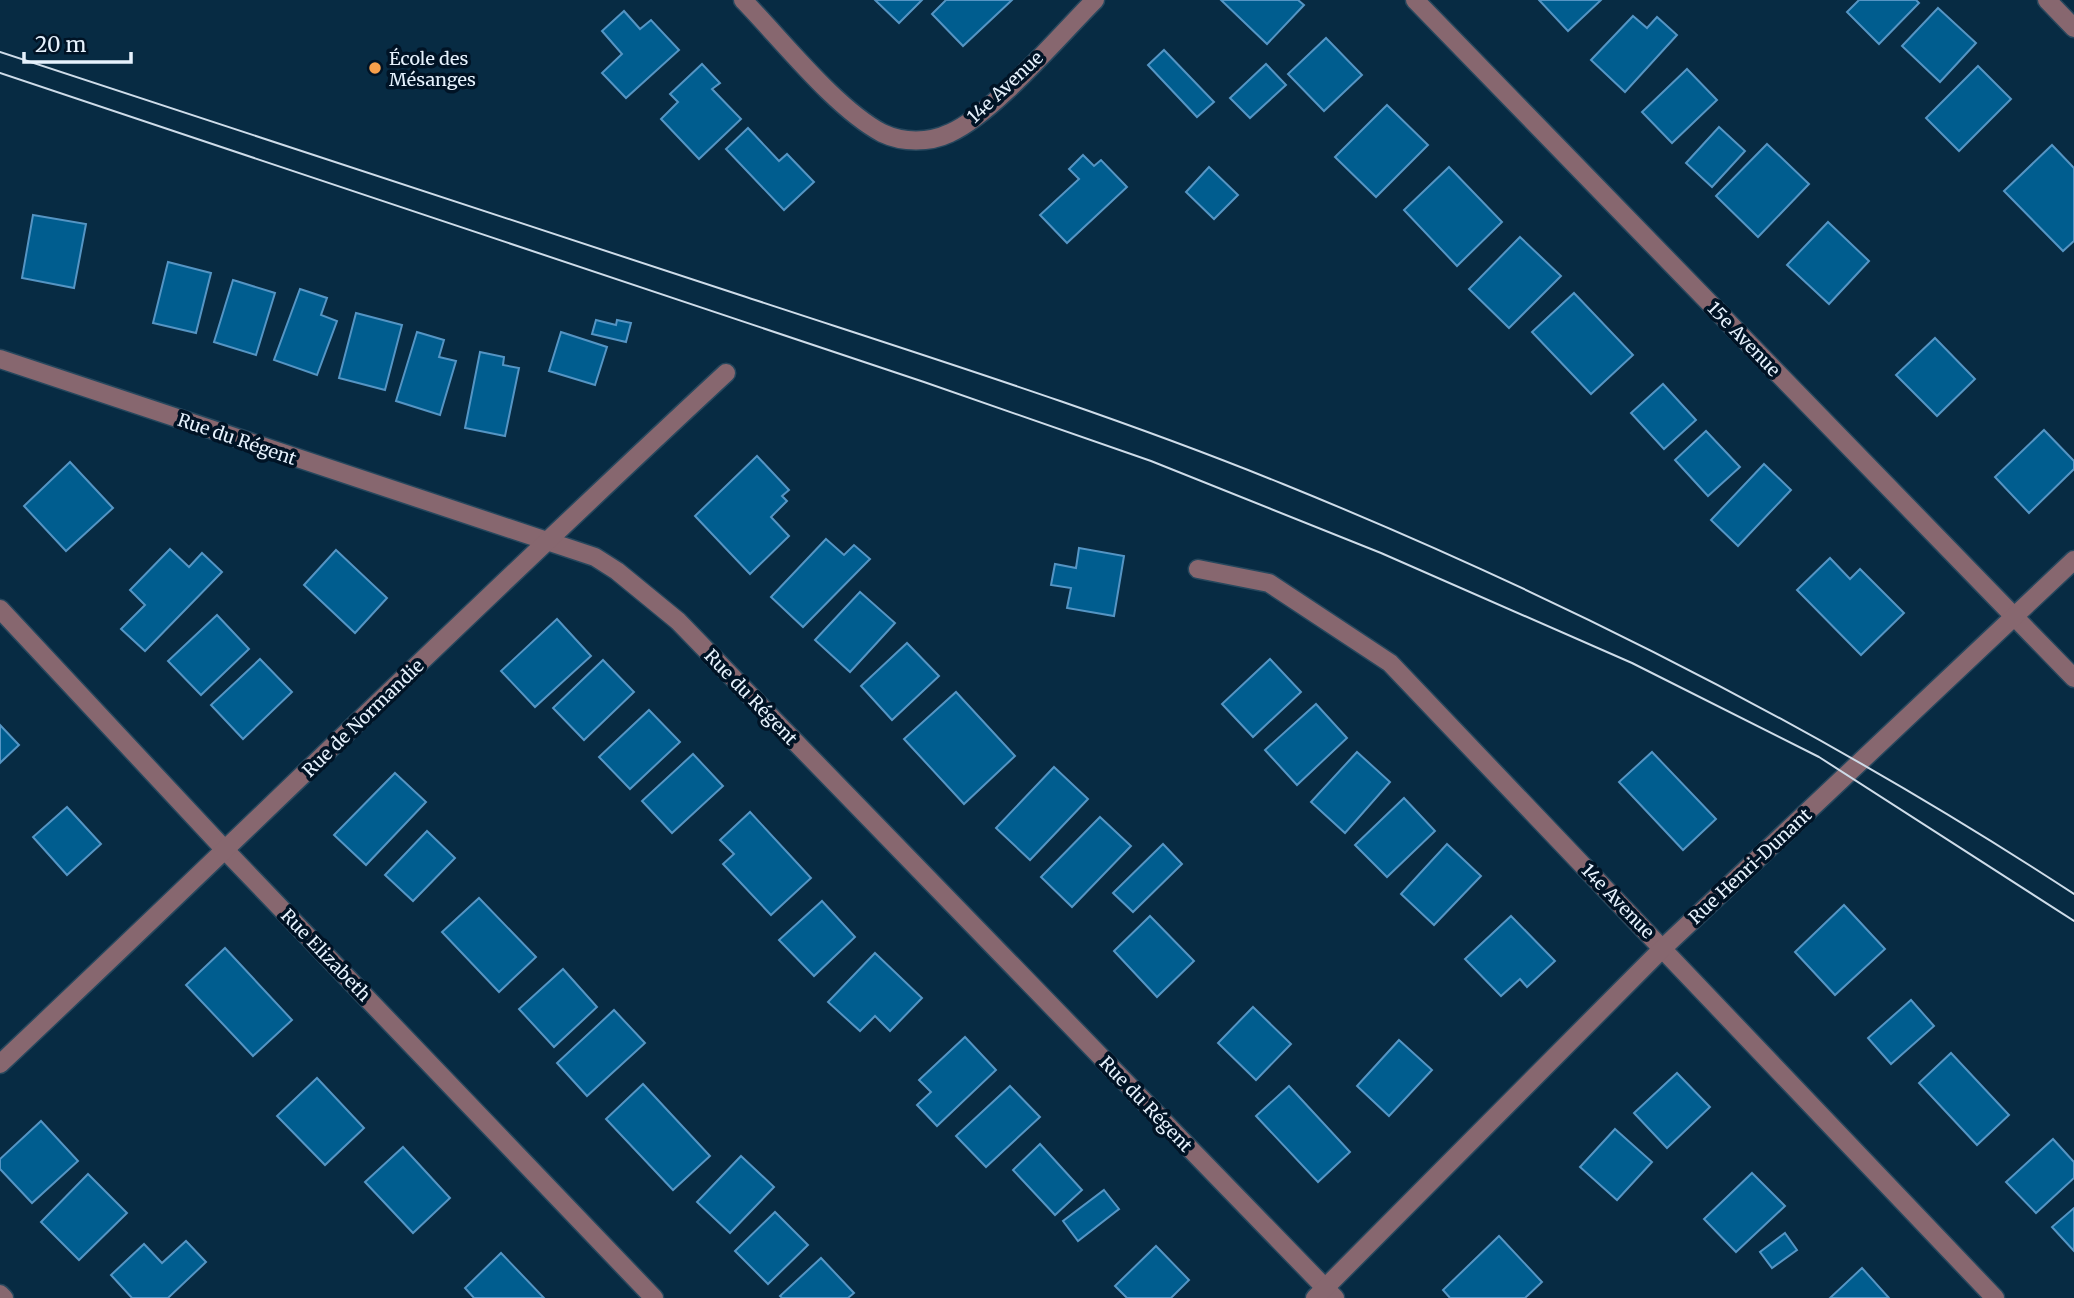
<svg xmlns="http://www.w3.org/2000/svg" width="2074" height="1298" viewBox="0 0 2074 1298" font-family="Merriweather,serif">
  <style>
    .building { fill: #005d8f; stroke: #5595c4; stroke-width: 2 }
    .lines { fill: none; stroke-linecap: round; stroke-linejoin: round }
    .street-casing { stroke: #26475d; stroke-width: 21 }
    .street { stroke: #87676f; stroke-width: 18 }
    .tram { stroke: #cedce9; stroke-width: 2 }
    .poi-dot { fill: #f8a04b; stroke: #001325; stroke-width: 2.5 }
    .labels { text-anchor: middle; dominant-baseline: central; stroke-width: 7; stroke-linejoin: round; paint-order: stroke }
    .poi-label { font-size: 18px; fill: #e6f2fd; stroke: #001325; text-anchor: start }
    .street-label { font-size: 18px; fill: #e6f2fd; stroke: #001325 }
  </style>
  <rect width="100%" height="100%" fill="#072b43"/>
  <g class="building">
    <polygon points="875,0 922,0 899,23"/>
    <polygon points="946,0 1012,0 963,46 932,14"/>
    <polygon points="1221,0 1298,0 1304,5 1267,44"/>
    <polygon points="1539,0 1601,0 1568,31"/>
    <polygon points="1859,0 1916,0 1919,3 1879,44 1847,12"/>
    <polygon points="1938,8 1976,43 1940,82 1902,46"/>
    <polygon points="624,11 640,29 651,20 679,50 626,98 602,73 622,54 602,31"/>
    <polygon points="1633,16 1647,28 1657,17 1677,35 1625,92 1591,60"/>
    <polygon points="1326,38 1362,75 1324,111 1288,74"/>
    <polygon points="1164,50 1214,102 1197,117 1148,65"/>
    <polygon points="702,64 720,83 712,89 741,119 699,159 661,119 678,102 670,94"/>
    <polygon points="1266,64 1286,85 1250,118 1230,98"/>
    <polygon points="1978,66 2011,99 1959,151 1926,118"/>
    <polygon points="1687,69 1717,100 1672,143 1642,112"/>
    <polygon points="1387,105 1428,145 1376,197 1335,157"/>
    <polygon points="1719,127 1745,151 1712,187 1686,163"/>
    <polygon points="748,128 779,161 787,154 814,182 784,210 726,149"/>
    <polygon points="1767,144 1809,184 1758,237 1716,196"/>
    <polygon points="2052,145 2074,168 2074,241 2063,251 2004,191"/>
    <polygon points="1083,155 1094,166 1101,160 1127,187 1067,243 1040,215 1079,179 1069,169"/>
    <polygon points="1209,167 1238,195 1214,219 1186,192"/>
    <polygon points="1449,167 1502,222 1457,266 1404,210"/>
    <polygon points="33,215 86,224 74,288 22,278"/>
    <polygon points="1828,222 1869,261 1829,304 1787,265"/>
    <polygon points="1520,237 1561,276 1509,328 1469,289"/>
    <polygon points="168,262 211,273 196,333 153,323"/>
    <polygon points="233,280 275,293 256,355 214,342"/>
    <polygon points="300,289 327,298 321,315 337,321 317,375 274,360"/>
    <polygon points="1574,293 1633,355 1591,394 1532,332"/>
    <polygon points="356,313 402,325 385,390 339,378"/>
    <polygon points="596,320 616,325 617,320 631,323 626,342 592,334"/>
    <polygon points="417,332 444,340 439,357 456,361 440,415 396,401"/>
    <polygon points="561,332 607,347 595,385 549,371"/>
    <polygon points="1935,338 1975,379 1937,416 1896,375"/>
    <polygon points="480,352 504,357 503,365 519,368 505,436 465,428"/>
    <polygon points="1663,384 1696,420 1664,449 1631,413"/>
    <polygon points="2044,430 2074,461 2074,469 2029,513 1995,477"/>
    <polygon points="1706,431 1740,467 1708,496 1675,460"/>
    <polygon points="757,456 789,490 782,496 787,501 771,517 789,536 750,574 695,516"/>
    <polygon points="70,462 113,508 66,551 24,506"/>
    <polygon points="1764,464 1791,490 1738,546 1711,520"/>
    <polygon points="826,539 844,555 854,545 870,559 803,627 771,597"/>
    <polygon points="1079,548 1124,556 1114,616 1067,608 1071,588 1051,585 1055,564 1076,568"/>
    <polygon points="170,549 189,567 202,553 222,572 145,651 121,629 145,605 130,590"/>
    <polygon points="336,550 387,598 355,633 304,585"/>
    <polygon points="1830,558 1850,579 1860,569 1904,613 1861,655 1797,590"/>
    <polygon points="860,592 895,623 850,672 815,640"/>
    <polygon points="217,615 249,649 201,695 168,661"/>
    <polygon points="557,619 591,656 535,707 501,671"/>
    <polygon points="907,643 939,676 892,720 861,686"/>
    <polygon points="260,659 292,692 243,739 211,705"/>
    <polygon points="1270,659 1301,692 1253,737 1222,704"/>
    <polygon points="603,660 634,692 584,740 553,708"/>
    <polygon points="956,692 1015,756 964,804 904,739"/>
    <polygon points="1316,704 1347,738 1297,785 1265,750"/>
    <polygon points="649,710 680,742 630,789 599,757"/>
    <polygon points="0,725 19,745 0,763"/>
    <polygon points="1357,752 1390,782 1345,833 1311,802"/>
    <polygon points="1652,752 1716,819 1683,850 1619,782"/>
    <polygon points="693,754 723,786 672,833 642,801"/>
    <polygon points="1054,767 1088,799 1030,860 996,828"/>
    <polygon points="395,773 426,802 366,865 334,835"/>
    <polygon points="1404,798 1435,831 1387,877 1355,845"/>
    <polygon points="67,807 101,844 67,875 33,837"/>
    <polygon points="750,812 811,878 771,915 723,864 734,854 720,840"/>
    <polygon points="1100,817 1131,846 1072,907 1041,877"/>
    <polygon points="427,831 455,858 413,901 385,875"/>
    <polygon points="1163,844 1182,864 1133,912 1113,893"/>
    <polygon points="1447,844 1481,876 1434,925 1401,894"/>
    <polygon points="479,898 536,957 499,992 442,932"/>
    <polygon points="822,901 855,937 814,976 779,940"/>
    <polygon points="1844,905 1885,949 1835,995 1795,952"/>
    <polygon points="1150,916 1194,961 1157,997 1114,951"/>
    <polygon points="1511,916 1555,961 1527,987 1520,979 1501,996 1465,959"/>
    <polygon points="225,948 292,1020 253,1056 186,985"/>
    <polygon points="875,953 922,998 890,1031 875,1016 860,1031 828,1002"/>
    <polygon points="563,969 597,1007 554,1047 519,1009"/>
    <polygon points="1911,1000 1934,1026 1891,1064 1868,1038"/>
    <polygon points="1253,1007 1291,1044 1256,1080 1218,1043"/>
    <polygon points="614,1010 645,1043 587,1096 557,1063"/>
    <polygon points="965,1037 996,1070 937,1126 917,1105 931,1092 919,1080"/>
    <polygon points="1399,1040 1432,1070 1389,1116 1357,1086"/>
    <polygon points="1951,1053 2009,1115 1977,1145 1919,1083"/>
    <polygon points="1677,1073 1710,1107 1667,1148 1634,1113"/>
    <polygon points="317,1078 364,1128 325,1165 277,1116"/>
    <polygon points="643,1084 710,1156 673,1190 606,1119"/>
    <polygon points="1010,1086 1040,1117 986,1167 956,1136"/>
    <polygon points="1289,1086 1350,1152 1318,1182 1256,1116"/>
    <polygon points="41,1121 78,1161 32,1203 0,1169 0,1159"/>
    <polygon points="1615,1129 1652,1162 1617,1200 1580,1167"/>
    <polygon points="2053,1139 2074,1162 2074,1178 2036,1213 2006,1182"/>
    <polygon points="1040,1144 1082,1190 1055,1215 1013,1170"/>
    <polygon points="403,1147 450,1198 413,1233 365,1182"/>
    <polygon points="741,1156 774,1187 730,1233 697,1202"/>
    <polygon points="1752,1173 1785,1206 1736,1252 1704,1219"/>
    <polygon points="88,1174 127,1213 79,1260 41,1222"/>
    <polygon points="1104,1190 1119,1209 1078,1241 1063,1221"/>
    <polygon points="2074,1208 2074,1251 2052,1227"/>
    <polygon points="775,1212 808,1245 768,1284 735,1251"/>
    <polygon points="1785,1233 1797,1250 1772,1268 1760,1252"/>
    <polygon points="1499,1236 1542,1282 1525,1298 1450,1298 1443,1290"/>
    <polygon points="186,1241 206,1262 168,1298 132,1298 111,1275 144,1244 162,1263"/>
    <polygon points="1156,1246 1189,1280 1171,1298 1127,1298 1115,1286"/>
    <polygon points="501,1253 544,1298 474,1298 465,1288"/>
    <polygon points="821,1258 854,1293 848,1298 782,1298 780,1296"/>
    <polygon points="1862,1268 1889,1298 1830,1298"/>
  </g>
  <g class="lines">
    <defs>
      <g id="street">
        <path d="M743,0C782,40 835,108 882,133C903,143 929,143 950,133C993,114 1059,36 1095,0"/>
        <polyline points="1415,0 2074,678"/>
        <polyline points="2047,0 2074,28"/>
        <polyline points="0,359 595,557 617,571 678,621 1335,1298"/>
        <polyline points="1198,569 1269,583 1390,663 1995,1298"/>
        <polyline points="0,609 226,851 654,1298"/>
        <path d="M0,1064C243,835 481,600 726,373"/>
        <polyline points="0,1294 4,1298"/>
        <polyline points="1315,1298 1663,948 2074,560"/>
      </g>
    </defs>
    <use href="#street" class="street-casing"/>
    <use href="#street" class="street"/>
    <g class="tram">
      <path d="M0,52C246,133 493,214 740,295C922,355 1106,412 1283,484C1559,596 1825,731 2074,894"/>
      <polyline points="0,73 924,382 1151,461 1381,553 1632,663 1819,757 2074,921"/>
    </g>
  </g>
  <circle class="poi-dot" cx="375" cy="68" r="7"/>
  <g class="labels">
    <g class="poi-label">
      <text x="389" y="58">École des<tspan x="389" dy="21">Mésanges</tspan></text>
    </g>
    <g class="street-label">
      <text transform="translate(1005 87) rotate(-43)">14e Avenue</text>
      <text transform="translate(1744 339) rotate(46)">15e Avenue</text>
      <text transform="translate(237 439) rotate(19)">Rue du Régent</text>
      <text transform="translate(751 697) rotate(46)">Rue du Régent</text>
      <text transform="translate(363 718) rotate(-44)">Rue de Normandie</text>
      <text transform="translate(1750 866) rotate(-43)">Rue Henri-Dunant</text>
      <text transform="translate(1618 901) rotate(46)">14e Avenue</text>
      <text transform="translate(326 955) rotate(46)">Rue Elizabeth</text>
      <text transform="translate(1146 1104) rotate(46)">Rue du Régent</text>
    </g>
  </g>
  <path d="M24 52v10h107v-10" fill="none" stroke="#e6f2fd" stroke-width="3.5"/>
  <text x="35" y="52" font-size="21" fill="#e6f2fd" stroke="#001325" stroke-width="5" paint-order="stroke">20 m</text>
</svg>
